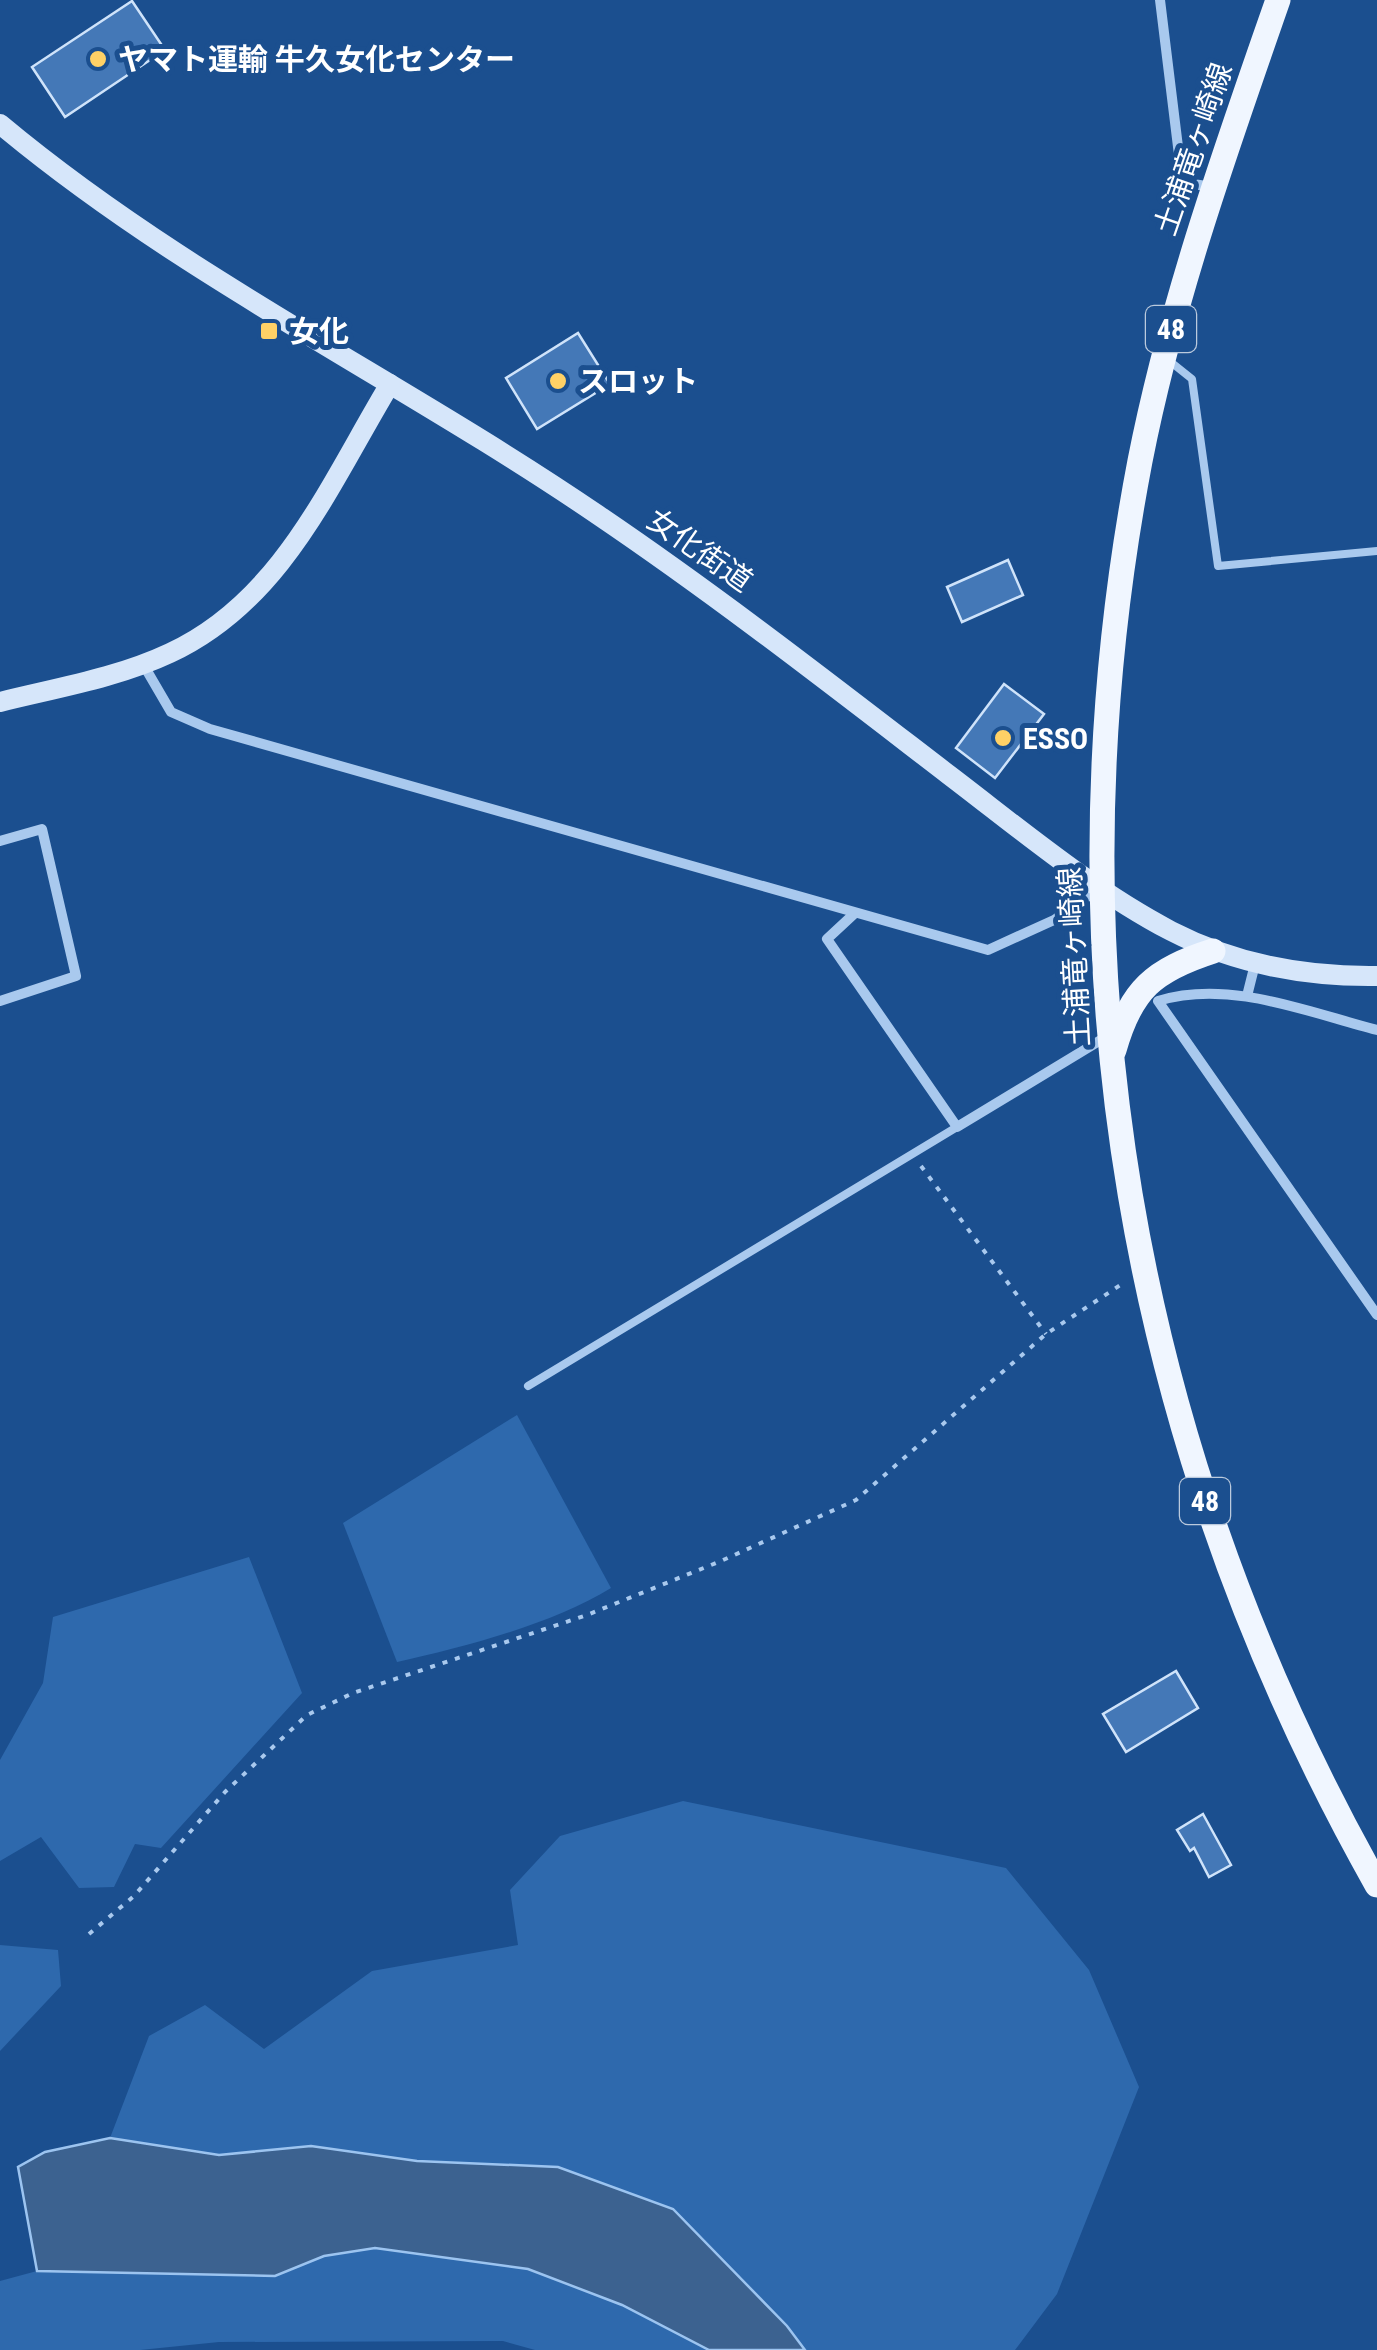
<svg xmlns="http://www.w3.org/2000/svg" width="1377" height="2350" viewBox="0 0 1377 2350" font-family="'Roboto Condensed','Noto Sans JP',sans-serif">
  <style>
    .green { fill: #2e69ad }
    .water { fill: #3c6290; stroke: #9cc4f0; stroke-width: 2.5 }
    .building { fill: #4478b7; stroke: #cfe3fa; stroke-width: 2.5 }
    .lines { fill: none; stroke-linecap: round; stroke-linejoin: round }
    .path { stroke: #a9c9ee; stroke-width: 4; stroke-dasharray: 5 8; stroke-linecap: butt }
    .lane { stroke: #a9c9ee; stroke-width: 8 }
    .street { stroke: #a9c9ee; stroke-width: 10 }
    .secondary { stroke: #d6e6fa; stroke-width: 20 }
    .primary { stroke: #f0f6ff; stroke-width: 25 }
    .poi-dot { fill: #ffd166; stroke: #1b4f8f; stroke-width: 4 }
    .labels { text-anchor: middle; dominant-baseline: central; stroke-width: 10; stroke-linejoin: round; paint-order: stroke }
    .shield { fill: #1b4f8f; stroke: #bbcadd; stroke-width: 2.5 }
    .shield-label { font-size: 28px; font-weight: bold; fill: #fff }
    .poi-label { font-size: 30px; font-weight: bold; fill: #fff; stroke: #1b4f8f; text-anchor: start }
    .street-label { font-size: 30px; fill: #fff; stroke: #1b4f8f }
  </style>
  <rect width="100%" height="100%" fill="#1b4f8f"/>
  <g class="green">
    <path d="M517,1415L611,1588C553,1624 464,1647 397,1662L343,1523Z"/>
    <polygon points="249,1557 302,1693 161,1848 135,1844 114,1887 79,1888 41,1837 0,1861 0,1760 43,1683 53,1617"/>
    <polygon points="683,1801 1006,1868 1089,1970 1139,2087 1057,2294 1015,2350 805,2350 787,2326 417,2161 311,2146 219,2155 110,2138 149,2036 205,2005 264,2049 372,1971 518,1945 510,1890 560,1836"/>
    <polygon points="0,1945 58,1950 61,1986 0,2051"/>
    <polygon points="375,2248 528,2269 622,2305 709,2350 535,2350 503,2341 219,2342 140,2350 0,2350 0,2281 37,2271 275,2276 324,2256"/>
  </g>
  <polygon class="water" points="110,2138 219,2155 311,2146 417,2161 558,2167 673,2209 787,2326 805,2350 709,2350 622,2305 528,2269 375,2248 324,2256 275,2276 37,2271 18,2167 45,2152"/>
  <g class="building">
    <polygon points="132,1 165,50 65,117 32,67"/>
    <polygon points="578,333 610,384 537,429 506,378"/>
    <polygon points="1008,560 1023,595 962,622 947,587"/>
    <polygon points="1004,684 1044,714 995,778 956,748"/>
    <polygon points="1176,1671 1198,1708 1126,1752 1103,1714"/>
    <polygon points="1203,1814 1231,1865 1209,1877 1194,1848 1190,1851 1177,1830"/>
  </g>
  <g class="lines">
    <g class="path">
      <polyline points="921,1166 1046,1334"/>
      <polyline points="89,1934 134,1896 225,1792 307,1715 353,1693 587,1615 721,1561 856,1500 1046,1334 1125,1282"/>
    </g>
    <g class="lane">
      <polyline points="1167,359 1192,379 1218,566 1377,551"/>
      <polyline points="528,1386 957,1127"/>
    </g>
    <g class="street">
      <polyline points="1160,0 1179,155 1186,183 1213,187"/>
      <polyline points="143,664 171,712 210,729 988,950 1054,920 1100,888"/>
      <polyline points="0,841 42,829 76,976 0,1001"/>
      <polyline points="855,913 827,939 957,1127 1109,1035"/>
      <polyline points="1247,996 1255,964"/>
      <path d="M1377,1030C1307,1012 1229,979 1158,1001L1377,1315"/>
    </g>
    <g class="secondary">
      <path d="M0,124C183,277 402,381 598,515C719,597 833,686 949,775C1020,829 1091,889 1171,931C1235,964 1305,977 1377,976"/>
      <path d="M0,702C56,688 117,678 170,653C282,601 329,485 390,384"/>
    </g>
    <g class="primary">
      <path d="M1278,0C1225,152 1171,303 1140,461C1045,957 1130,1447 1377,1885"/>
      <path d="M1114,1050C1131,989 1154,970 1213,951"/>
    </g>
  </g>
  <g class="poi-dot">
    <circle cx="98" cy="59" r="10"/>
    <rect x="259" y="321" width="20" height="20" rx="5"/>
    <circle cx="558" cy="381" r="10"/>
    <circle cx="1003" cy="738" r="10"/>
  </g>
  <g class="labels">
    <g class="shield">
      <rect x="1146" y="306" width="50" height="46" rx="8"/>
      <rect x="1180" y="1478" width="50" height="46" rx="8"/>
    </g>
    <g class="shield-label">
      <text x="1171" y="329">48</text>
      <text x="1205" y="1501">48</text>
    </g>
    <g class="poi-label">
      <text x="118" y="59">ヤマト運輸 牛久女化センター</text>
      <text x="289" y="331">女化</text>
      <text x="578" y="381">スロット</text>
      <text x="1023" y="738">ESSO</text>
    </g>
    <g class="street-label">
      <text transform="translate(1193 149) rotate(-71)">土浦竜ヶ崎線</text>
      <text transform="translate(700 550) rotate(35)">女化街道</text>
      <text transform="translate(1074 957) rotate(-93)">土浦竜ヶ崎線</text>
    </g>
  </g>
</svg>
